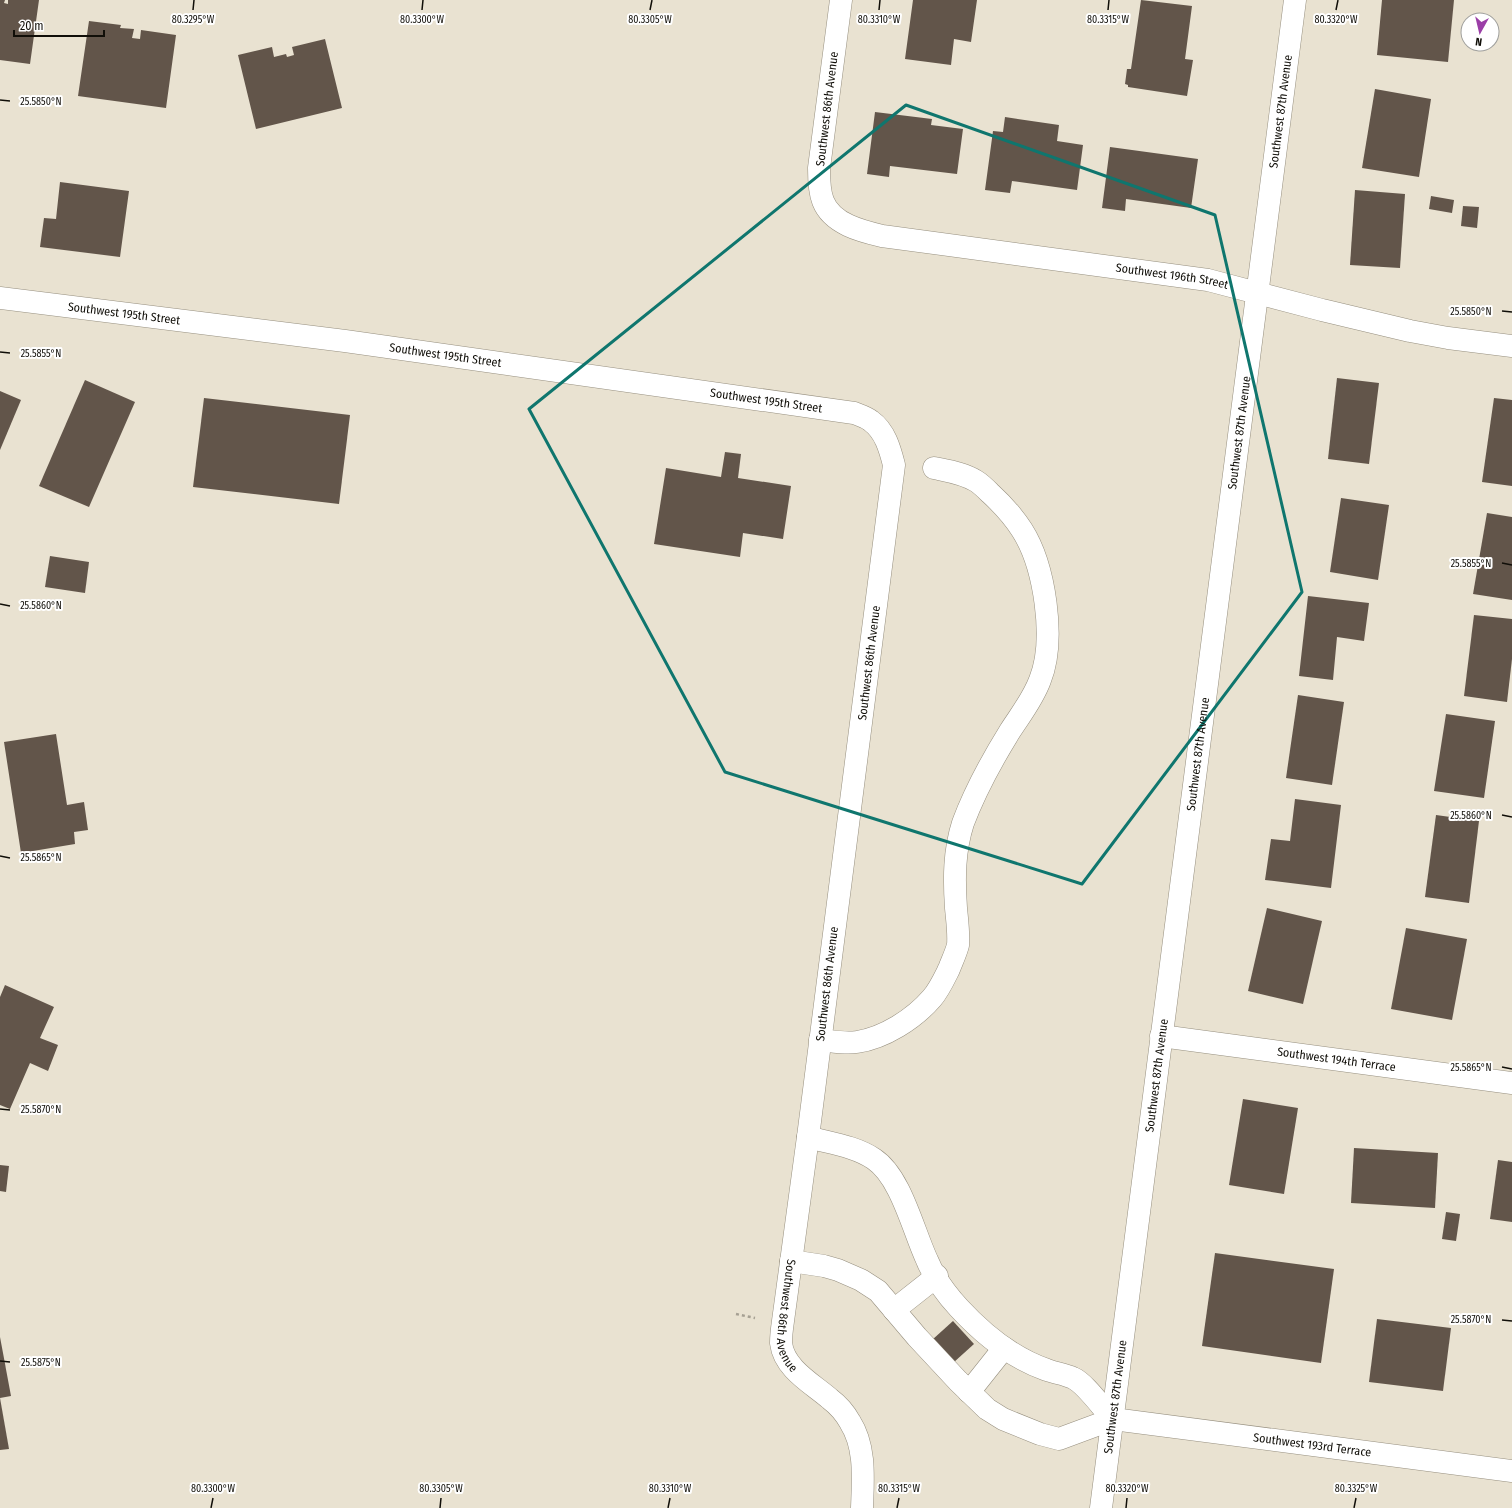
<svg xmlns="http://www.w3.org/2000/svg" width="1512" height="1508" viewBox="0 0 1512 1508" font-family="'Fira Sans Condensed',sans-serif">
  <style>
    .building { fill: #62554a }
    .lines { fill: none; stroke-linecap: round; stroke-linejoin: round }
    .minor-casing { stroke: #968f7f; stroke-width: 23 }
    .path { stroke: #a6a093; stroke-width: 2.5; stroke-dasharray: 3 3; stroke-linecap: butt }
    .minor { stroke: #fff; stroke-width: 22 }
    .marked { fill: none; stroke: #0f766e; stroke-width: 3; stroke-linejoin: round }
    .ticks { fill: none; stroke: #100e08; stroke-width: 1.5 }
    .labels { text-anchor: middle; dominant-baseline: central; stroke-width: 4; stroke-linejoin: round; paint-order: stroke }
    .street-label { font-size: 12px; fill: #100e08; stroke: #fff }
    .ticks-label { font-size: 10px; text-anchor: middle; fill: #100e08; stroke: #fff; stroke-width: 4; stroke-linejoin: round; paint-order: stroke }
  </style>
  <rect width="100%" height="100%" fill="#e9e2d1"/>
  <g class="building">
    <polygon points="0,0 5,0 4,3 8,4 8,0 39,0 30,64 0,60"/>
    <polygon points="913,0 977,0 971,42 954,39 951,65 905,59"/>
    <polygon points="1141,0 1192,6 1185,59 1193,60 1187,96 1128,87 1128,85 1125,84 1127,69 1131,69"/>
    <polygon points="1382,0 1454,0 1448,62 1377,55"/>
    <polygon points="89,21 121,25 120,28 134,29 132,38 140,39 141,30 176,35 166,108 78,96"/>
    <polygon points="325,39 342,108 256,129 238,55 272,47 274,57 286,54 287,57 294,55 292,47"/>
    <polygon points="1375,89 1431,99 1419,177 1362,168"/>
    <polygon points="875,112 932,119 931,125 963,129 957,174 890,166 889,177 867,174"/>
    <polygon points="1005,117 1059,125 1057,141 1083,145 1077,190 1012,181 1010,193 985,190 993,131 1003,132"/>
    <polygon points="1110,147 1198,159 1191,208 1126,199 1125,211 1102,208"/>
    <polygon points="60,182 129,191 120,257 40,247 44,218 56,219"/>
    <polygon points="1355,190 1405,194 1400,268 1350,265"/>
    <polygon points="1431,196 1454,200 1452,213 1429,209"/>
    <polygon points="1463,206 1479,207 1477,228 1461,226"/>
    <polygon points="1337,378 1379,383 1369,464 1328,459"/>
    <polygon points="85,380 135,402 89,507 39,486"/>
    <polygon points="0,391 21,400 0,450"/>
    <polygon points="204,398 350,415 339,504 193,487"/>
    <polygon points="1494,398 1512,400 1512,486 1482,482"/>
    <polygon points="725,452 741,454 738,478 791,486 783,539 743,533 740,557 654,544 666,468 721,477"/>
    <polygon points="1341,498 1389,505 1378,580 1330,572"/>
    <polygon points="1487,513 1512,517 1512,600 1473,594"/>
    <polygon points="50,556 89,562 85,593 45,587"/>
    <polygon points="1308,596 1369,603 1364,641 1337,637 1333,680 1299,676"/>
    <polygon points="1474,615 1512,619 1512,659 1507,702 1464,696"/>
    <polygon points="1298,695 1344,702 1332,785 1286,778"/>
    <polygon points="1446,714 1495,721 1484,798 1434,791"/>
    <polygon points="56,734 67,805 84,802 88,830 74,832 75,844 21,853 4,742"/>
    <polygon points="1295,799 1341,805 1331,888 1265,880 1271,839 1290,841"/>
    <polygon points="1436,815 1479,821 1469,903 1425,897"/>
    <polygon points="1267,908 1322,921 1303,1004 1248,991"/>
    <polygon points="1406,928 1467,939 1452,1020 1391,1009"/>
    <polygon points="5,985 54,1007 40,1038 58,1045 48,1071 30,1063 10,1109 0,1105 0,997"/>
    <polygon points="1243,1099 1298,1108 1284,1194 1229,1185"/>
    <polygon points="1354,1148 1438,1153 1435,1208 1351,1203"/>
    <polygon points="1498,1160 1512,1162 1512,1222 1490,1219"/>
    <polygon points="0,1165 9,1166 6,1192 0,1191"/>
    <polygon points="1446,1212 1460,1214 1456,1241 1442,1239"/>
    <polygon points="1215,1253 1334,1269 1321,1363 1202,1346"/>
    <polygon points="1377,1319 1451,1328 1443,1391 1369,1382"/>
    <polygon points="953,1321 974,1344 953,1363 932,1340"/>
    <polygon points="0,1337 11,1396 0,1398"/>
    <polygon points="0,1398 9,1449 0,1450"/>
  </g>
  <g class="lines">
    <defs>
      <g id="minor">
        <path id="s1" d="M841,0L819,168C819,178 819,191 823,201C832,224 861,231 882,236L1208,280L1322,310L1410,331L1448,338L1512,346"/>
        <path id="s2" d="M0,298L345,341L854,413C859,415 866,417 871,421C885,431 890,449 894,465L808,1137L783,1321C782,1328 781,1336 781,1343C784,1369 813,1384 830,1399C838,1405 845,1413 850,1422C866,1447 863,1479 862,1508"/>
        <path id="s3" d="M1161,1036L1512,1083"/>
        <path d="M820,1040C831,1041 845,1044 857,1042C884,1038 914,1019 932,998C939,990 944,979 949,969C952,961 956,953 958,945C959,933 957,919 956,908C954,879 954,851 963,823C975,791 992,760 1010,731C1021,714 1033,699 1040,680C1056,640 1045,566 1022,530C1013,516 1002,504 990,493C986,489 981,484 976,481C963,473 948,471 934,468"/>
        <path d="M808,1137C829,1143 855,1146 874,1159C901,1177 913,1230 927,1260C934,1277 946,1294 959,1308C983,1334 1012,1358 1047,1370C1055,1373 1065,1374 1073,1378C1085,1383 1103,1409 1113,1419"/>
        <path id="s4" d="M791,1261L824,1266L838,1270L861,1280L878,1291L917,1337L958,1381L987,1409L1003,1419L1040,1434L1059,1439L1113,1419L1512,1471"/>
        <polyline points="894,1310 937,1276"/>
        <polyline points="969,1392 1004,1348"/>
        <path id="s5" d="M1101,1508L1295,0"/>
      </g>
    </defs>
    <use href="#minor" class="minor-casing"/>
    <polyline class="path" points="736,1314 755,1318"/>
    <use href="#minor" class="minor"/>
  </g>
  <path class="marked" d="M906,105L1215,215L1302,592L1082,884L725,772L529,409Z"/>
  <path class="ticks" d="M193,10L194,0M422,10L423,0M650,10L652,0M879,10L880,0M1108,10L1109,0M1336,10L1338,0M0,100L10,101M1502,311L1512,312M0,352L10,353M1502,563L1512,565M0,604L10,606M1502,815L1512,817M0,856L10,858M1502,1067L1512,1069M0,1109L10,1110M1502,1320L1512,1321M0,1361L10,1362M211,1508L213,1498M440,1508L441,1498M668,1508L670,1498M897,1508L899,1498M1126,1508L1127,1498M1354,1508L1356,1498"/>
  <g class="labels">
    <g class="street-label">
      <text transform="translate(827 109) rotate(-83)">Southwest 86th Avenue</text>
      <text stroke="none"><textPath href="#s5" startOffset="1408">Southwest 87th Avenue</textPath></text>
      <text stroke="none"><textPath href="#s1" startOffset="567">Southwest 196th Street</textPath></text>
      <text stroke="none"><textPath href="#s2" startOffset="125">Southwest 195th Street</textPath></text>
      <text stroke="none"><textPath href="#s2" startOffset="449">Southwest 195th Street</textPath></text>
      <text stroke="none"><textPath href="#s2" startOffset="773">Southwest 195th Street</textPath></text>
      <text stroke="none"><textPath href="#s5" startOffset="1084">Southwest 87th Avenue</textPath></text>
      <text transform="translate(869 663) rotate(-83)">Southwest 86th Avenue</text>
      <text stroke="none"><textPath href="#s5" startOffset="760">Southwest 87th Avenue</textPath></text>
      <text transform="translate(827 984) rotate(-83)">Southwest 86th Avenue</text>
      <text stroke="none"><textPath href="#s3" startOffset="177">Southwest 194th Terrace</textPath></text>
      <text stroke="none"><textPath href="#s5" startOffset="436">Southwest 87th Avenue</textPath></text>
      <text stroke="none"><textPath href="#s2" startOffset="1790">Southwest 86th Avenue</textPath></text>
      <text stroke="none"><textPath href="#s5" startOffset="112">Southwest 87th Avenue</textPath></text>
      <text stroke="none"><textPath href="#s4" startOffset="591">Southwest 193rd Terrace</textPath></text>
    </g>
  </g>
  <g class="ticks-label">
    <text x="193" y="23">80.3295°W</text>
    <text x="422" y="23">80.3300°W</text>
    <text x="650" y="23">80.3305°W</text>
    <text x="879" y="23">80.3310°W</text>
    <text x="1108" y="23">80.3315°W</text>
    <text x="1336" y="23">80.3320°W</text>
    <text x="41" y="105">25.5850°N</text>
    <text x="1471" y="315">25.5850°N</text>
    <text x="41" y="357">25.5855°N</text>
    <text x="1471" y="567">25.5855°N</text>
    <text x="41" y="609">25.5860°N</text>
    <text x="1471" y="819">25.5860°N</text>
    <text x="41" y="861">25.5865°N</text>
    <text x="1471" y="1071">25.5865°N</text>
    <text x="41" y="1113">25.5870°N</text>
    <text x="1471" y="1323">25.5870°N</text>
    <text x="41" y="1366">25.5875°N</text>
    <text x="213" y="1492">80.3300°W</text>
    <text x="441" y="1492">80.3305°W</text>
    <text x="670" y="1492">80.3310°W</text>
    <text x="899" y="1492">80.3315°W</text>
    <text x="1127" y="1492">80.3320°W</text>
    <text x="1356" y="1492">80.3325°W</text>
  </g>
  <g transform="translate(1480 32) rotate(188)"><circle r="19" fill="#ffffff" stroke="#9f9f9c"/>
  <path d="M0-3L7 15L0 10L-7 15Z" fill="#9b3ea7"/>
  <text y="-6" font-size="11" font-weight="bold" text-anchor="middle" fill="#100e08">N</text>
  </g>
  <path d="M14 30v6h90v-6" fill="none" stroke="#100e08" stroke-width="2"/>
  <text x="20" y="30" font-size="12" fill="#100e08" stroke="#ffffff" stroke-width="3" paint-order="stroke">20 m</text>
</svg>
